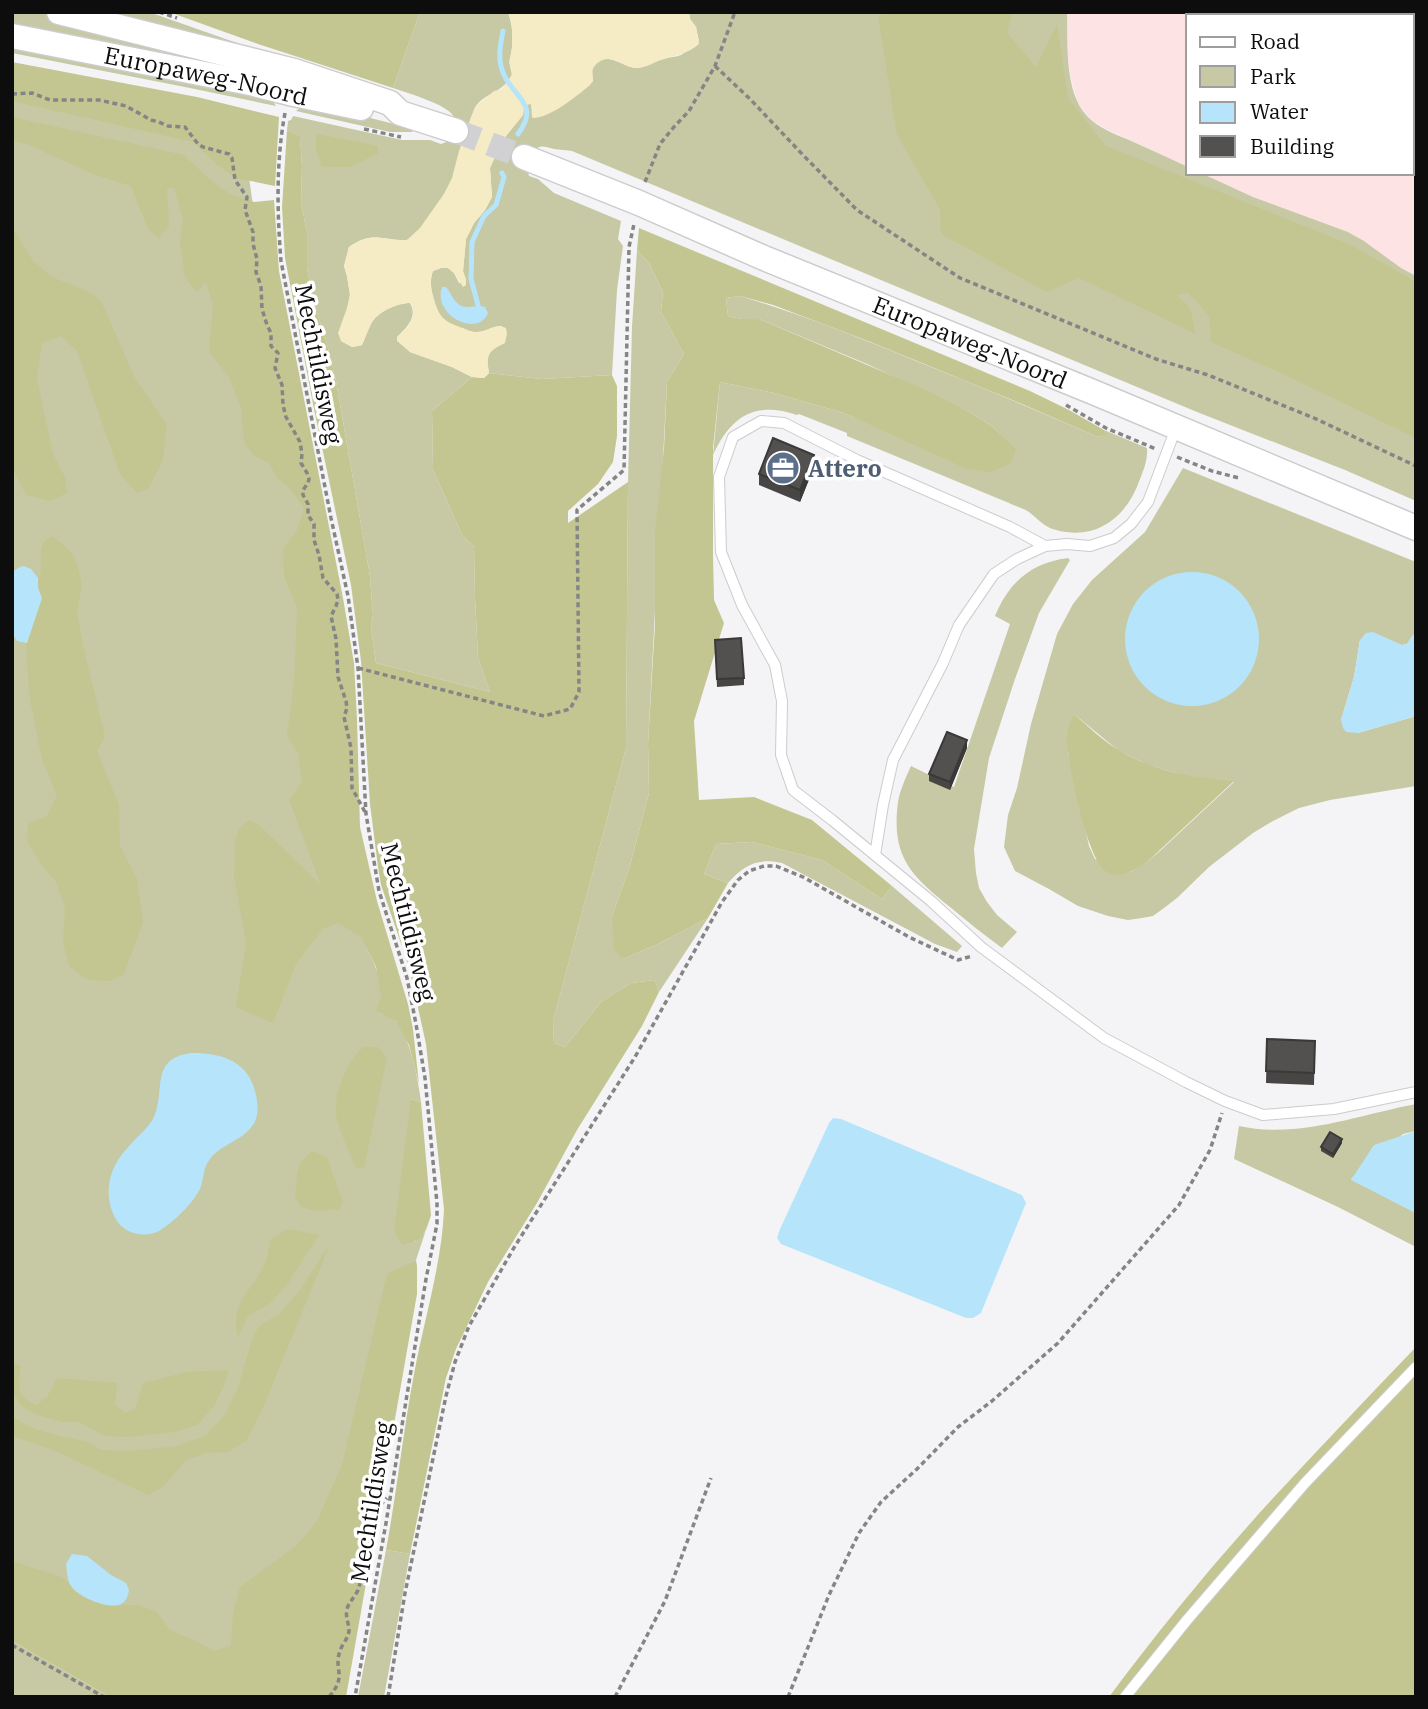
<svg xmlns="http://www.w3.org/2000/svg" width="1428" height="1709" viewBox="0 0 1428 1709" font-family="'IBM Plex Serif',serif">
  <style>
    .industrial { fill: #fee3e5 }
    .green { fill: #c6c9a3; fill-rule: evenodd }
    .forest { fill: #c3c690 }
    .sand { fill: #f5ebc5 }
    .water { fill: #b6e5fb }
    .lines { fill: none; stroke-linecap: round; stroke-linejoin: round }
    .stream { stroke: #b6e5fb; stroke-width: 5 }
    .tertiary-tunnel { stroke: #d1d1d3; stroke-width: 24; stroke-dasharray: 24 12; stroke-linecap: butt }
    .service-casing { stroke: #ccccce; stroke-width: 12 }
    .tertiary-casing { stroke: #ccccce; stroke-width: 27 }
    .path { stroke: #858586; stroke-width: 3.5; stroke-dasharray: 5 3.5; stroke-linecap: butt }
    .service { stroke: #fff; stroke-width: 10 }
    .tertiary { stroke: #fff; stroke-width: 24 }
    .wall { fill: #474645 }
    .shaded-wall { fill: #3a3938 }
    .building { fill: #535150; stroke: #3a3938; stroke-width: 2 }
    .labels { text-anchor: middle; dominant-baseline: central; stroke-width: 7; stroke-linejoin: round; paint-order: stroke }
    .street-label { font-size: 24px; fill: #0d0d0d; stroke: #fff }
    .service-label { font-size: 24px; font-weight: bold; fill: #4e5e75; stroke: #fff; text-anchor: start }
  </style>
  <rect width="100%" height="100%" fill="#f4f4f6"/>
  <polygon class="industrial" points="1067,12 1416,12 1416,276 1401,268 1364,241 1348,232 1253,197 1201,173 1412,173 1412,16 1188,16 1188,167 1108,130 1094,122 1087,115 1080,106 1075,94 1071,78 1068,59"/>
  <g class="green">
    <polygon points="12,12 40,12 74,20 283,79 12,28"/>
    <polygon points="99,12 149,12 254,49"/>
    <path d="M420,12H508C512,24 513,34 512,46C511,58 508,62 512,74C504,94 481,93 474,110C464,132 462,157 452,179C447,192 437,204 429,216C423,225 417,234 407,240C384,241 372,230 349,247L344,266L347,276L350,295L341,341L352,347L362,345C365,338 367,331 371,324C377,312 397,303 410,303C418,317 407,327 397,337L410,352L452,367L472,377L432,411L433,470L462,535L474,547L475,598L478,658L490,692L376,663L371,627L373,615L370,576L336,381L326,340L313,300L307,267V232L301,203L302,166L300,138L287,130L288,121L291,120L293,116L402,140H430L441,144L449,141C451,134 457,126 455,119C451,105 407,93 393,88Z"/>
    <path d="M689,12H1067C1068,44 1064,91 1087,116C1098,128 1115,134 1129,140C1149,149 1169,158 1188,167V173H1201L1253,197L1348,232L1364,241L1401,268L1416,276V501L1345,470L1197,412L572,151C567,150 560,150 554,149C541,146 537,143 531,159C529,166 527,169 529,176L538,179L554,193L621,221L618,239L623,246L617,290L612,375L542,379L489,373L487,360L488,354L495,347L502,326C492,326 484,333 474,332C466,331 455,327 448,323C435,315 427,285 433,271L441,268H448L454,273L459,283L466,280L463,271L466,239L474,223L485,210L492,197L490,168L502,141L523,115L524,105L531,104L532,108C555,101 576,98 593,81L592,70C605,46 621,68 637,68C647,67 655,61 664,59C670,57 676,57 681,55C687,51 693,45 699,41L696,27L690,19Z"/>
    <polygon points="12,42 268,94 276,106 190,88 12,53"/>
    <path d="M12,69L240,114L264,283L353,730L367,949C374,962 382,980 381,995C381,1002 378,1005 380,1013C384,1015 392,1017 395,1020C409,1032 419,1083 421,1102L411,1099L414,1242L425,1232L431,1215L416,1260L410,1263L325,1697L12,1612Z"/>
    <polygon points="307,102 414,129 412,132 390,132 296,111"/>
    <polygon points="637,250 649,263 663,292 661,312 684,354 667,382 648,744 649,793 629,869 612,916 623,959 658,944 708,918 659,992 655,980 631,983 601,1002 565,1047 554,1043 553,1021 626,748 628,482 632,327"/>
    <path d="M740,296C800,314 858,337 916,361C977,385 1038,411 1098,437L1105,435L1104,430L1147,448C1148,459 1144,469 1140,479C1127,517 1097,541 1056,530C1044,527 1038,519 1029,512C1023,508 1015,506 1009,503L847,436V433L799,414L797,415C755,401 731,416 713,455L720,382L774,393L844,413L899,437L1015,449L993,427L971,413L867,364L759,319H741L728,316L726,298Z"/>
    <path d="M1183,468L1416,562V635H1413L1407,644L1402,645L1360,640L1354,677L1341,720L1358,733L1416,716V786L1330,800L1299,808L1273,821L1253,833L1209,867L1177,898L1164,908L1153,916L1142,918L1128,920L1108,916L1078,906L1049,889L1015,871L1004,847L1008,815L1017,788L1031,724L1057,634L1073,604L1092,580L1145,532ZM1074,714L1119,751L1148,765L1190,777L1234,782L1161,850L1147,862L1130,872L1095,859L1089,846L1068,752Z"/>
    <path d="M1068,558L1070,560L1039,613L1015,679L989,758L974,849L976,873L979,888L987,902L997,915L1017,932L1002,948C984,935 967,921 950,907C910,875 891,856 898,802C900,790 906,777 911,766L954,787L1010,624L995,616C1009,582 1031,563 1068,558Z"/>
    <path d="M751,842L822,860L882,899L892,886L962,946L957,952L935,944L782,863C758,858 745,864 728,883L704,874L716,844Z"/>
    <path d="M1416,1104V1131L1403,1134L1351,1179L1416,1213V1247L1338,1207L1234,1159L1239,1126C1298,1139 1358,1115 1416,1104Z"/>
    <polygon points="386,1550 410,1554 384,1697 358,1697"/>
    <polygon points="12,1641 110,1697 12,1697"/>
  </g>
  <g class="forest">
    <polygon points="169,12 420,12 393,88 258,44"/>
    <polygon points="886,12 1012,12 1007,33 1036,67 1057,24 1068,98 1106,146 1349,244 1416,282 1416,438 1283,374 1211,342 1209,316 1189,293 1177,295 1190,308 1196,334 1079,278 1047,292 941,234 940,209 897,135 878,16"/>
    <polygon points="12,62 197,97 279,117 275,186 236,178 216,164 193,142 12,101"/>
    <polygon points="12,117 184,155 208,178 228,193 254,202 274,200 279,271 343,598 354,663 357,719 360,827 377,901 408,1004 413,1029 419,1084 409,1045 396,1021 376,1011 381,996 376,967 361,937 338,923 323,929 296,964 273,1023 236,1007 246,943 234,876 235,841 239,829 248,820 258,824 321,885 289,800 302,781 298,754 287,735 294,682 297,608 284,576 283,549 297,530 304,508 289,487 277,478 269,463 254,456 244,442 241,408 229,377 209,352 213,305 206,282 197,292 185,278 180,243 183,220 174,187 167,189 169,226 159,238 148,229 131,186 95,175 27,144 12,140"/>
    <path d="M287,130L300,137L302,166L301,203L307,232V267L313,300L326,340L336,381L370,576L373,615L371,627L376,663L490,692L478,658L475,598L474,547L462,535L433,470L432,411L472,377L484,378L489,373L542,379L612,375L617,386V436L613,462L598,484L568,511V523L628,482L626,748L553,1021L554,1043L565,1047L601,1002L631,983L655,980L659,992L642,1026L577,1130L537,1203L488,1282L456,1349L446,1378L410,1554L386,1550C397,1491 403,1432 414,1374C424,1320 442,1263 444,1209L426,1044L409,967L381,885L378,867L370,804L361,661L351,585L314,409L285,258L282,207Z"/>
    <path d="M318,134L378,146V153L351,167H322C319,157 312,144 318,134Z"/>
    <polygon points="12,227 33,261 52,277 87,291 101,301 135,378 167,425 163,460 148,489 137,493 120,474 77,351 61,336 42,343 37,378 53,454 65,477 67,493 50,501 26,495 14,471 12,463"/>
    <polygon points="639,228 1030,391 1069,410 1104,430 1106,435 1098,437 1010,399 868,341 773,305 740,296 726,298 728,316 741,319 759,319 926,390 971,413 993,427 1016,449 1011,463 991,472 967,469 844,413 774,393 720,382 713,448 713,556 714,600 724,623 694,721 699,800 754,797 812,820 892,886 882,899 822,860 751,842 716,844 704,874 728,883 708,918 658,944 623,959 614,950 612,916 629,869 649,793 648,744 655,624 655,531 664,448 667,382 684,354 661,312 663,292 649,263 637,250"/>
    <path d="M52,536L68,549L74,557L78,567L82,585L77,613L83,645L105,737L97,751L119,805L120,846L137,879L142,913L143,922L124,974L110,981L88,980L69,966L63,943L65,908L56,882L42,865L27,841L28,824L47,816L57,795L42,760L29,694L26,645L42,598C35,582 41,580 41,565C41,552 39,542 52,536Z"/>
    <path d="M1074,714C1089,727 1103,741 1120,751C1156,772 1194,778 1234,781L1147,862C1135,870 1121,879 1107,872C1087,862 1068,763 1067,740C1067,730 1070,722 1074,714Z"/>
    <path d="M363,1047H378L387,1058L364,1168L355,1167C351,1155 337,1125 336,1114C335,1089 346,1065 363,1047Z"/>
    <path d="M411,1099L421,1102L431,1215C425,1234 423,1241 402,1245L394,1231Z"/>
    <polygon points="312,1151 327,1157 343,1203 339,1209 316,1211 301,1207 295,1197 297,1174 301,1162"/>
    <path d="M287,1229L319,1235L286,1286L270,1303L248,1316L238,1338C229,1299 253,1293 266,1261C268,1255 269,1247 271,1239Z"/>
    <polygon points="330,1244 265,1403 247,1440 228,1452 206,1453 186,1460 164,1486 148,1495 58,1452 12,1436 12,1416 29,1427 59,1436 88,1442 101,1450 130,1451 177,1446 205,1436 226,1413 238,1388 252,1339 259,1326 279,1314 297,1294"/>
    <polygon points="416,1260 417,1266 417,1294 346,1697 110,1697 12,1641 12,1561 62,1577 82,1596 104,1605 139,1605 157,1612 170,1630 198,1642 214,1651 231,1645 233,1613 240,1587 296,1546 317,1521 342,1465 387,1274"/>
    <path d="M1416,1347V1697H1109C1161,1627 1217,1559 1276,1495C1322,1445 1369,1396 1416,1347Z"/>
    <path d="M12,1362L21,1366C18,1387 15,1395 36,1405L47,1397L57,1378L117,1383L115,1405L125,1413L135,1409L143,1383L187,1372L229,1370L225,1383L214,1406L197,1425L174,1432L130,1437L105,1436L79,1422H62L35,1414L22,1406L12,1393Z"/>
  </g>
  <path class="sand" d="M508,12H689L690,19L696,27L699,44C688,54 676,55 663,59C654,62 646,68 636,68C623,68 613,53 599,62C591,66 592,73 593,81L590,85C577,96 550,118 533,118L532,117L531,104L524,105L523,115L502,141L490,168L492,197L485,210L474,223L466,239L463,271L466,280V285L463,287L454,273L448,268H441L433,271C429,281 431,289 434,299C439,318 445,322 463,328C468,330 473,333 479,332C489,331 495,323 506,328L507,334L505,343C488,351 486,355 489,373L484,378L472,377L452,367L410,352L397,341V337C407,328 419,317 410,303C397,303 377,312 371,324C368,331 365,338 362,345L353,347L341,341L338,333L347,308L350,295L347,276L344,266L349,247C372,230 384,241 407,240L420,228L444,194L452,178L459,151L475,107L494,91L502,89L511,77L512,74L509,62L512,49V25Z"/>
  <g class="water">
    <path d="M442,287H446C452,294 455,307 467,307C474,307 478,305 485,307L488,313C479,338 432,316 442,287Z"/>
    <polygon points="24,566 31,569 38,578 38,588 42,598 27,643 17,641 12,633 12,572 20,567"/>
    <circle cx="1192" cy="639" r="67"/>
    <polygon points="1373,632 1402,645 1407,644 1413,635 1416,635 1416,716 1358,733 1346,732 1343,728 1341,720 1354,677 1360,640 1366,633"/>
    <path d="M191,1053C226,1053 252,1063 257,1101C258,1110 258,1119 252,1126C242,1141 221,1144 210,1159C203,1167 204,1179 200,1189C192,1204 174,1222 159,1231C153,1234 145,1235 138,1234C125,1232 116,1223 112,1211C103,1184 113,1162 132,1143C139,1135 147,1129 153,1119C167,1092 148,1059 191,1053Z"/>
    <polygon points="833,1118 841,1119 1022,1195 1026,1203 981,1313 973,1318 966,1318 781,1244 777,1238 780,1229 829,1123"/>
    <polygon points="1416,1131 1416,1213 1351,1180 1374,1145"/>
    <path d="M72,1554L87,1556L111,1575L126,1583L129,1590C128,1595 127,1601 121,1604C109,1610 78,1597 71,1586C67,1580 67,1570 66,1564Z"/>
  </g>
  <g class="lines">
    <g class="stream">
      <path d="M503,31C500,47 497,59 504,75C515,98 540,105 518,134"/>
      <polyline points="478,305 471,279 472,242 484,216 496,205 504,177 502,173"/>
    </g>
    <polyline class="tertiary-tunnel" points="456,131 524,157"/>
    <defs>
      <g id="service">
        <polyline points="1045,546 1010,527 857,460 784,423 761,421 733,437 719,477 721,552 742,605 775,665 782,701 781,755 793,790 832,820 931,901 981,947 1104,1038 1186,1082 1225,1101 1263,1115 1334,1109 1416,1092"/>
        <polyline points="875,855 883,805 893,760 943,663 959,625 994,574 1017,559 1045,546 1067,544 1090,546 1114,538 1131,524 1148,502 1176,428"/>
        <polyline points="1125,1697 1187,1620 1305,1483 1416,1367"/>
      </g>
      <g id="tertiary">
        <polyline points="59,12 294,71 390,103 400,113 456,131"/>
        <path id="s1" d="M12,36L250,83L289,93L361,108"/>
        <path id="s2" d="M524,157L639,203L764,258L1093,392L1416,528"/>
      </g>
    </defs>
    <use href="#service" class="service-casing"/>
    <use href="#tertiary" class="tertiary-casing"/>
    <g class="path">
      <polyline points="159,12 177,18"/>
      <polyline points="715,66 750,99 803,155 857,210 960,278 1156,359 1208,375 1314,418 1416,466"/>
      <polyline points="12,94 32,93 50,100 99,100 126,106 151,120 159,122 168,126 185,127 198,144 203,147 229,154 232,158 235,180 247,197 245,210 253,232 253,244 257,259 256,272 261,286 262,309 267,325 271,333 271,346 278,353 275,368 282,385 283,405 286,417 300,442 302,454 301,463 307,473 309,479 308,483 303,490 303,495 308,504 308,515 314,524 314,540 319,555 323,578 337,594 338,600 336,606 331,616 336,639 338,677 346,701 347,708 344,717 351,748 352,788 365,812"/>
      <path d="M285,113C276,161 277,212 281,261L331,518L348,596L358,668L366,814L379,891L407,978L416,1024L425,1078L437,1203V1224L426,1279L386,1523L355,1697"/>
      <polyline points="364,129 401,137"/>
      <polyline points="645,182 660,144 673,128 689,111 715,66 735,12"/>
      <polyline points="1066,405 1106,428 1156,449"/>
      <polyline points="1177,457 1212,471 1239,478"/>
      <polyline points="358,668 544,716 570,709 579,692 577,510 624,470 629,247 634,224"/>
      <polyline points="12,1645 104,1697"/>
      <path d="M329,1697C348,1675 333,1670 340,1651C342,1644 348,1639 349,1631C349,1623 345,1617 347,1609C349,1602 355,1597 358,1590C365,1568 369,1543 372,1520L375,1511L387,1498"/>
      <polyline points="388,1697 405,1593 446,1396 455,1362 469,1326 515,1246 635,1057 722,902 738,880 749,871 764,866 776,866 803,877 909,937 958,960 972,956"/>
      <polyline points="615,1697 665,1601 711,1478"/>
      <polyline points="788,1697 829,1595 859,1533 881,1502 917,1469 958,1427 992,1401 1058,1343 1179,1205 1210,1150 1222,1113"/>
    </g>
    <use href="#service" class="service"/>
    <use href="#tertiary" class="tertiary"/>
  </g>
  <g class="wall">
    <polygon points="814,467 800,502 759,485 759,474"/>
    <polygon points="715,640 744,678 744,685 717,687"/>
    <polygon points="967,748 950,790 929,781 929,774"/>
    <polygon points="1267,1039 1315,1041 1314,1085 1266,1083"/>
    <polygon points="1342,1143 1333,1158 1321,1151 1321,1147"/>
  </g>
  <g class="shaded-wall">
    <polygon points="814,455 814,467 800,502 800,490"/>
    <polygon points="967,740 967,748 950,790 950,782"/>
    <polygon points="1342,1139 1342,1143 1333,1158 1333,1154"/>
  </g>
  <g class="building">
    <polygon points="773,438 814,455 800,490 759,474"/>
    <polygon points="741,638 744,678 717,679 715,640"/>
    <polygon points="947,732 967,740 950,782 929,774"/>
    <polygon points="1267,1039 1315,1041 1314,1073 1266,1071"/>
    <polygon points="1330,1132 1342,1139 1333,1154 1321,1147"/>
  </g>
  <defs>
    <symbol id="office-disc" viewBox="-11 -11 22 22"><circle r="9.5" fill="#5c6f8a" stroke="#fff"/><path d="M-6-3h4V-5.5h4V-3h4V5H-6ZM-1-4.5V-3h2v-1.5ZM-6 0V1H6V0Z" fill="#fff"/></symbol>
  </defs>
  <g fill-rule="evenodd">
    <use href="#office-disc" x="764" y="449" width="38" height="38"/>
  </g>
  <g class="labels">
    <g class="street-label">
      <text stroke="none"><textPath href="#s1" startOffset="198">Europaweg-Noord</textPath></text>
      <text stroke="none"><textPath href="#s2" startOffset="483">Europaweg-Noord</textPath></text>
      <text transform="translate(319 364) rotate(79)">Mechtildisweg</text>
      <text transform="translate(409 922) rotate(76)">Mechtildisweg</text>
      <text transform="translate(371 1502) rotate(-81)">Mechtildisweg</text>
    </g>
    <g class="service-label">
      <text x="808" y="468">Attero</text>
    </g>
  </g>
  <rect width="1428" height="1709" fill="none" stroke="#0d0d0d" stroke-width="28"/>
  <rect x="1186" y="14" width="228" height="161" fill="#ffffff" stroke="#9e9e9e" stroke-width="2"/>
  <rect x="1200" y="37" width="35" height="10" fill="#ffffff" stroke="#9e9e9e" stroke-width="2"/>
  <text x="1250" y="49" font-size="21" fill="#0d0d0d">Road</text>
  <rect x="1200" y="66" width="35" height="21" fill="#c6c9a3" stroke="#9e9e9e" stroke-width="2"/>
  <text x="1250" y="84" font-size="21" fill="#0d0d0d">Park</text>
  <rect x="1200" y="102" width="35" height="21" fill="#b6e5fb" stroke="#9e9e9e" stroke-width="2"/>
  <text x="1250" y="119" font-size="21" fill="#0d0d0d">Water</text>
  <rect x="1200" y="136" width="35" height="21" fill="#535150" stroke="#9e9e9e" stroke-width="2"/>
  <text x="1250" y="154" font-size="21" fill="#0d0d0d">Building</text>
</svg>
